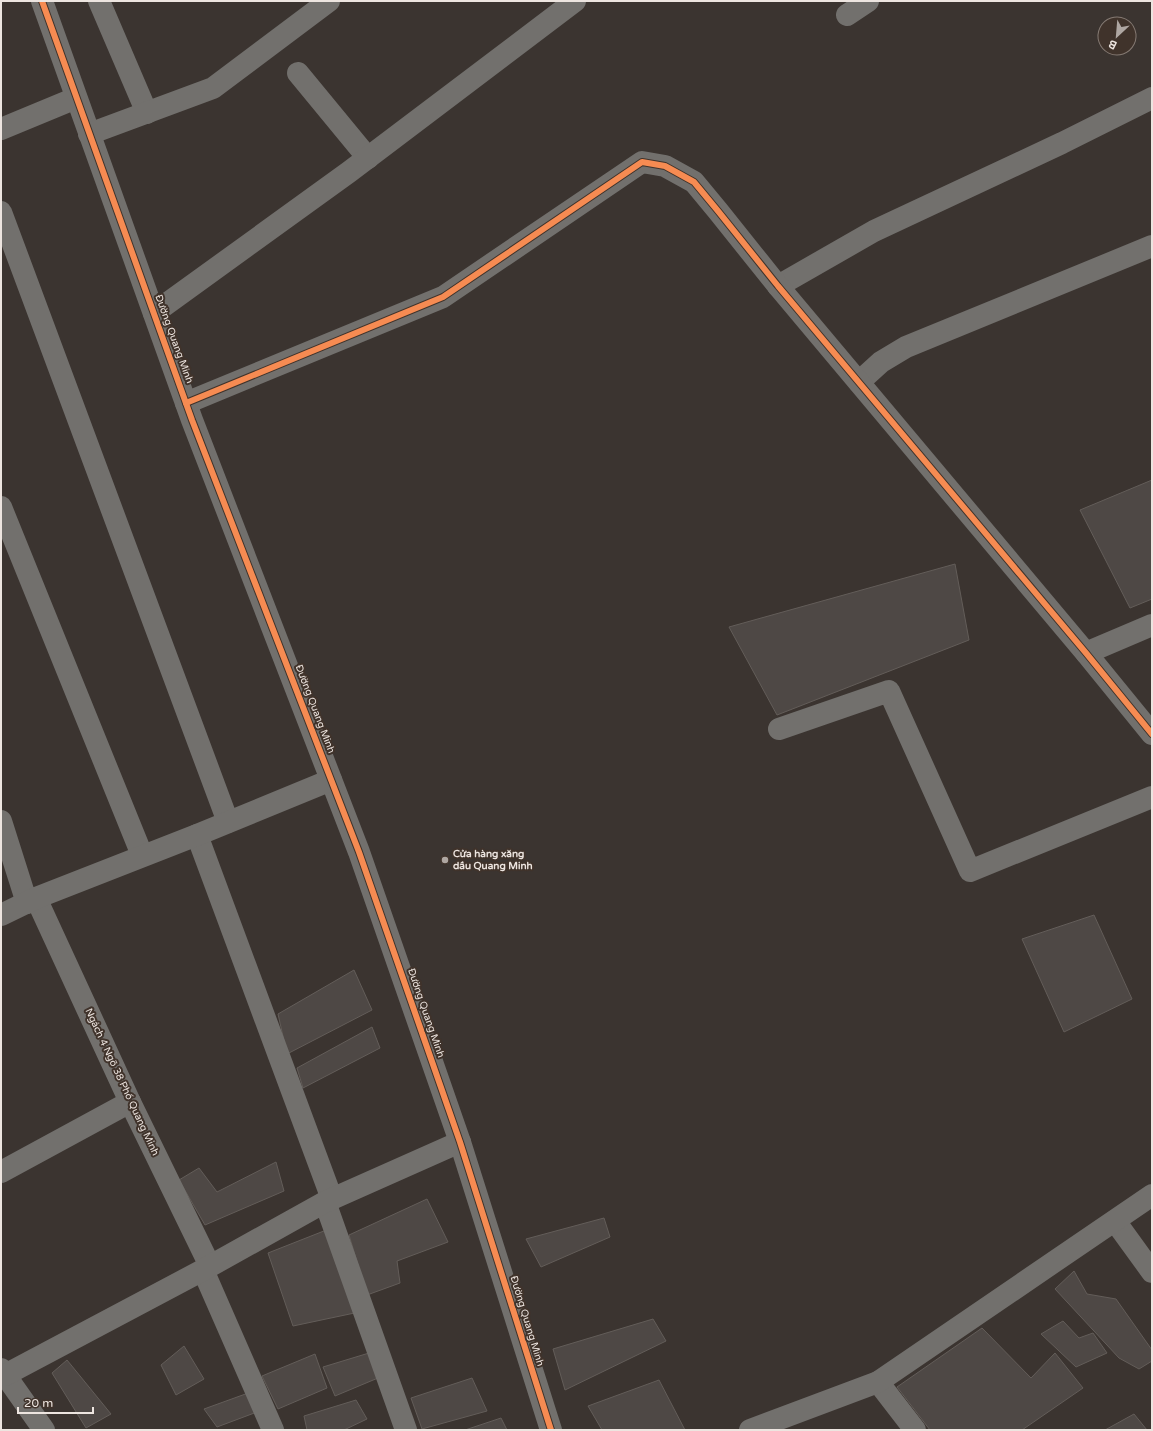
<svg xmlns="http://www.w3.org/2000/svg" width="1153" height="1431" viewBox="0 0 1153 1431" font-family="'Varela Round',sans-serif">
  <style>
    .building { fill: #4e4845; stroke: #635d59 }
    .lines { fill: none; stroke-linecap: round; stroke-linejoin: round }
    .minor { stroke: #72706d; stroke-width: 22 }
    .cycleway-casing { stroke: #40332b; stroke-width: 8 }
    .cycleway { stroke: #f68b52; stroke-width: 6 }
    .poi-dot { fill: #afa7a2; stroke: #40332b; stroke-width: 1.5 }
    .labels { text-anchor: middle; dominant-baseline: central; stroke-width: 4; stroke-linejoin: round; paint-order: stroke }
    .street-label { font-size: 10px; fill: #ede5e0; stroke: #40332b }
    .poi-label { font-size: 10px; font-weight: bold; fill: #ede5e0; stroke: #40332b; text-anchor: start }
  </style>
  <rect width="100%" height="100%" fill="#3b3430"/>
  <g class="building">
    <polygon points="1152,480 1152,599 1130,608 1080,510"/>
    <polygon points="955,564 969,640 777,715 729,627"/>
    <polygon points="1094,915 1132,999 1064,1032 1022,939"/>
    <polygon points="354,970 372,1010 287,1054 278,1014"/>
    <polygon points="372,1027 380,1048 303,1088 297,1068"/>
    <polygon points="276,1162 284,1191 205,1225 179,1180 199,1168 217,1192"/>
    <polygon points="427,1199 448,1242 397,1261 400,1283 367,1295 349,1235"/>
    <polygon points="604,1218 610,1237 541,1267 526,1239"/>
    <polygon points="334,1227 364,1311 293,1326 268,1253"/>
    <polygon points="1074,1271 1087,1294 1116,1299 1152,1350 1152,1361 1139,1369 1119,1358 1055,1289"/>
    <polygon points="653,1319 666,1341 565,1390 553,1349"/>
    <polygon points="1063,1321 1079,1338 1093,1333 1107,1353 1076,1367 1041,1334"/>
    <polygon points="982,1328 1031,1378 1055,1353 1083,1388 1022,1430 930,1430 897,1387"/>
    <polygon points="184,1346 204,1379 176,1395 161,1365"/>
    <polygon points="369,1353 378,1378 335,1396 323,1367"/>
    <polygon points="315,1354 327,1388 278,1409 262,1376"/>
    <polygon points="67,1360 111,1414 86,1428 52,1373"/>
    <polygon points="472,1378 487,1411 422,1429 411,1398"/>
    <polygon points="659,1380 685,1430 602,1430 588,1406"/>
    <polygon points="251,1392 257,1412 217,1427 204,1409"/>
    <polygon points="356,1400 367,1419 344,1430 307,1430 304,1416"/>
    <polygon points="1134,1414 1147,1430 1105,1430"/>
    <polygon points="501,1418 507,1430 465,1430"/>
  </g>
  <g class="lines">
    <g class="minor">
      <polyline points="42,1 192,420 359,852 460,1142 551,1430"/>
      <polyline points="99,1 147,113"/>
      <polyline points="847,15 868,1"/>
      <polyline points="298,73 368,158"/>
      <polyline points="1,129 76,98"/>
      <polyline points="89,134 213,88 329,1"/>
      <polyline points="1,212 228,822"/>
      <polyline points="778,286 874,231 1062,143 1152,98"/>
      <polyline points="154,313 349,172 575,1"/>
      <polyline points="859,382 881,362 906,347 1152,246"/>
      <polyline points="186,403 443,297 642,162 665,166 694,182 718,211 778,286 1086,653 1152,734"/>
      <polyline points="1,507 142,855"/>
      <polyline points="1086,653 1152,625"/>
      <polyline points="779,729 889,691 970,871 1152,797"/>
      <polyline points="1,821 27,903"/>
      <polyline points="197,835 332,1199"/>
      <polyline points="36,898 130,1102 210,1266"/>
      <polyline points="1,915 36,898 197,835 331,780"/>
      <polyline points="1,1172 130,1102"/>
      <polyline points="325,1202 406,1430"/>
      <polyline points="1115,1221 1152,1272"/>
      <polyline points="203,1270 273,1430"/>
      <polyline points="1,1369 44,1430"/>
      <polyline points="5,1375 203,1270 325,1202 460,1142"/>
      <polyline points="878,1382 915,1430"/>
      <polyline points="750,1430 878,1382 1152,1195"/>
    </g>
    <defs>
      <g id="cycleway">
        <polyline points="42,1 192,420 359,852 460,1142 551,1430"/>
        <polyline points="186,403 443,297 642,162 665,166 694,182 718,211 778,286 1086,653 1152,734"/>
      </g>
    </defs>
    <use href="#cycleway" class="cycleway-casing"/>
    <use href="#cycleway" class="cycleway"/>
  </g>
  <circle class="poi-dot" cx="445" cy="860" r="4"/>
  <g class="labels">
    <g class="street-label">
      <text transform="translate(174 339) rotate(70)">Đường Quang Minh</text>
      <text transform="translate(315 709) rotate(69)">Đường Quang Minh</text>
      <text transform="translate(426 1013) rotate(71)">Đường Quang Minh</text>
      <text transform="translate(122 1082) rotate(65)">Ngách 4 Ngõ 38 Phố Quang Minh</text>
      <text transform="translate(527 1321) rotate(73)">Đường Quang Minh</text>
    </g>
    <g class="poi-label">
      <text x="453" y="854">Cửa hàng xăng<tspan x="453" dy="12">dầu Quang Minh</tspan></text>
    </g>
  </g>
  <rect width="1153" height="1431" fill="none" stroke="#ede5e0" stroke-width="4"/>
  <g transform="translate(1117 36) rotate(206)"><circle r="19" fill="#40332b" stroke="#857a73"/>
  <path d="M0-3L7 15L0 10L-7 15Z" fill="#afa7a2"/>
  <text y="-6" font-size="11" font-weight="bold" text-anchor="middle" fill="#ede5e0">B</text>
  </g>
  <path d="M18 1407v6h75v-6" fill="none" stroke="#ede5e0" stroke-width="2"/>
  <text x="24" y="1407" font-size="12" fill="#ede5e0" stroke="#40332b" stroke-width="3" paint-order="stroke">20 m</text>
</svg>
